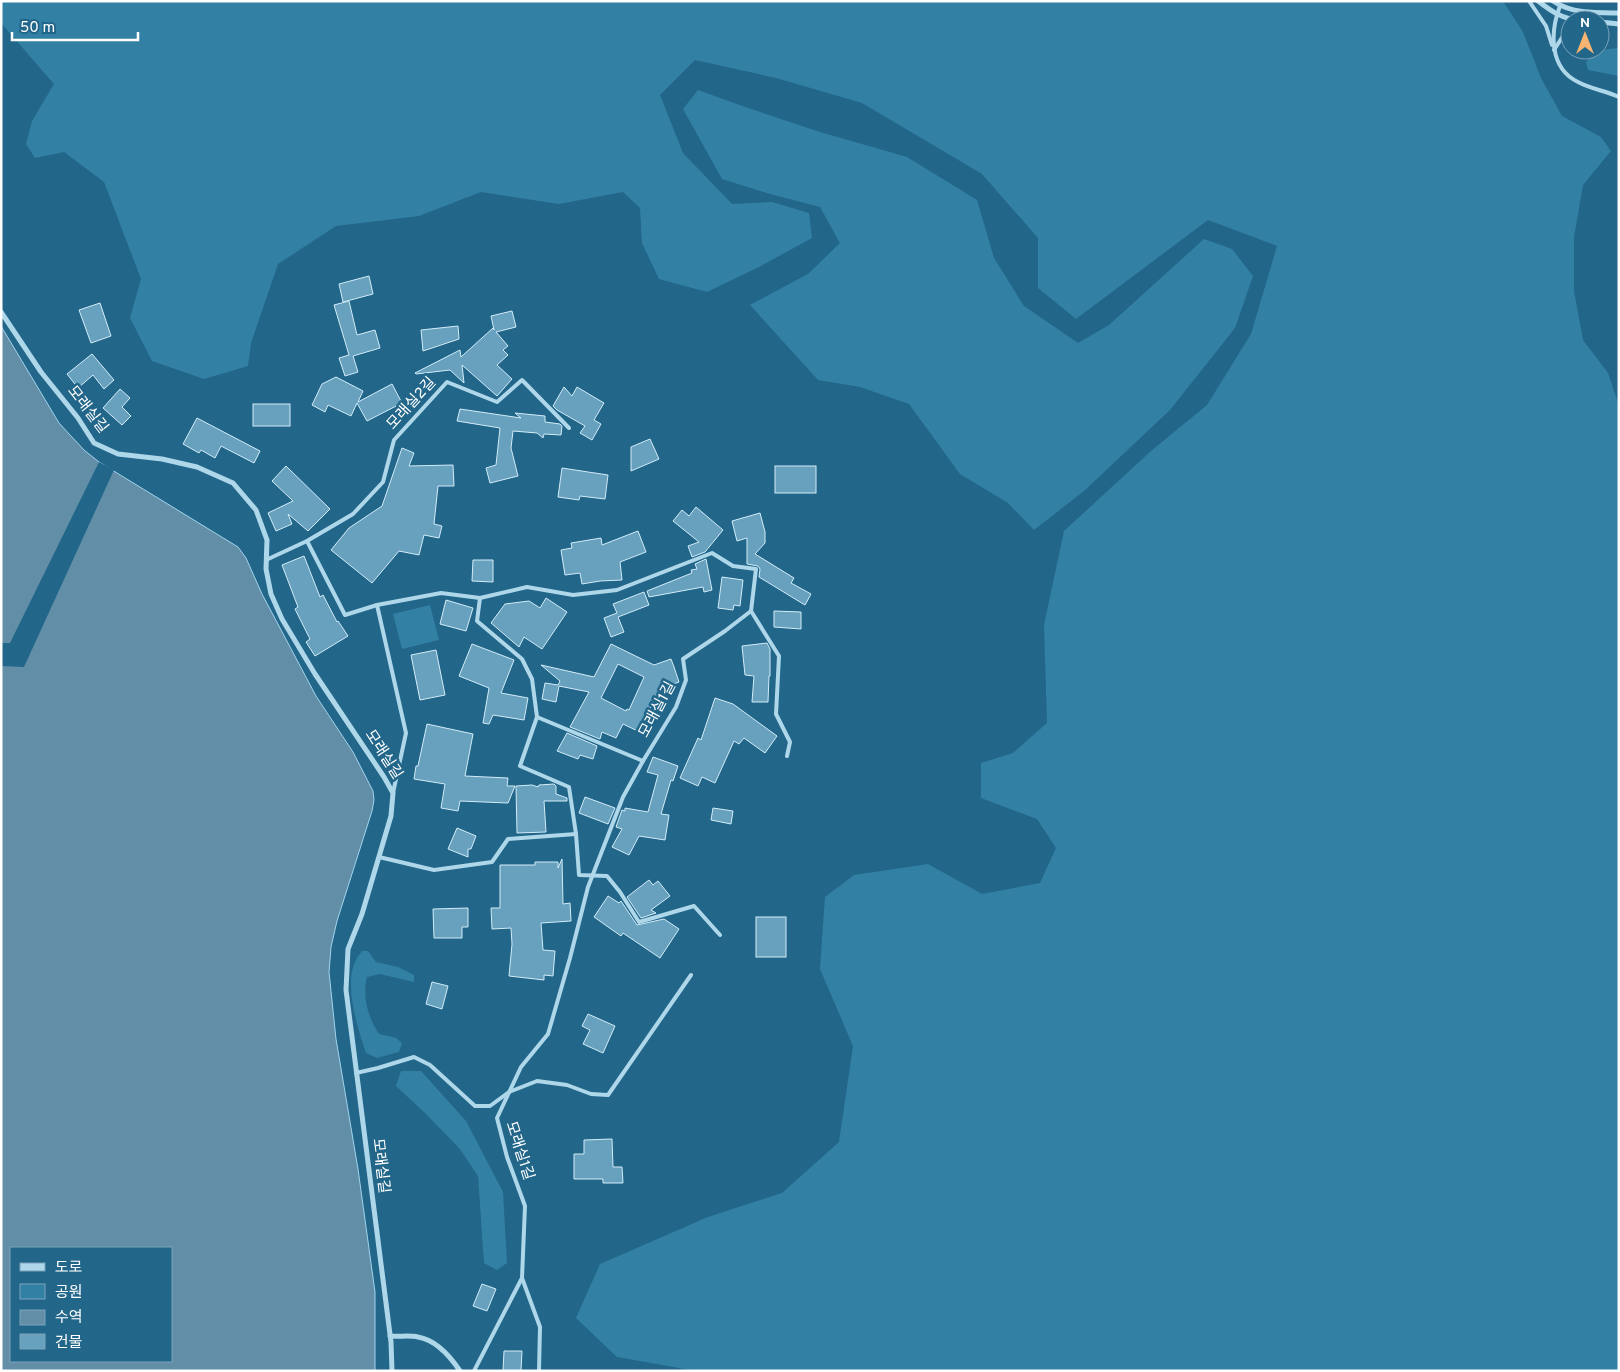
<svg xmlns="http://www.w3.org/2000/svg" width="1620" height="1372" viewBox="0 0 1620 1372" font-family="Overpass,'Noto Sans KR',sans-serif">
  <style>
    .green { fill: #3380a5 }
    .water { fill: #628fa7; stroke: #a2d4ec; fill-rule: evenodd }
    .pier { fill: #22668a }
    .building { fill: #67a1be; stroke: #d3ecf8; fill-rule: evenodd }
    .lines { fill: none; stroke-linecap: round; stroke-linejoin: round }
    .service { stroke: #afd7ea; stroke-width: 4 }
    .minor { stroke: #afd7ea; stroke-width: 5 }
    .labels { text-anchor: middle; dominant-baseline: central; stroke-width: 5; stroke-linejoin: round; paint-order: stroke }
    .street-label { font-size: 15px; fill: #fff; stroke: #22668a }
  </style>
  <rect width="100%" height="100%" fill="#22668a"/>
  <g class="green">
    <polygon points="1,1 1503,1 1523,32 1541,78 1562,116 1601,137 1611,151 1583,185 1574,237 1574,291 1583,340 1608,373 1619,406 1619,1371 696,1371 617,1357 576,1318 600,1264 708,1217 782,1193 839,1142 853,1046 820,969 825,897 854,875 928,864 982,894 1040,883 1056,848 1037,819 981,798 981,763 1013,753 1047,723 1044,625 1064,531 1151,451 1207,405 1251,334 1277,246 1208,220 1076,319 1038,288 1038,238 982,174 862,103 776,78 695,60 660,95 683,153 732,204 772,202 809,213 812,238 759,267 707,292 659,279 642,243 640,208 623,192 559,204 481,192 419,216 336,226 278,264 251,343 248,366 204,379 152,361 130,318 141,279 104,182 64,152 35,158 26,144 32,121 54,84 1,23"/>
    <path d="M1619,48V76L1588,70L1586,62C1595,50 1604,49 1619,48Z"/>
    <polygon points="698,90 745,107 820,132 907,157 977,200 994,258 1024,306 1078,343 1109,325 1204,239 1232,249 1253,276 1235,328 1170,410 1084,491 1034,530 1008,503 960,474 909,404 860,387 818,380 750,305 808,274 840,243 820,207 770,194 722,179 683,109"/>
    <polygon points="430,605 439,640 402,649 393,614"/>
    <path d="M362,951H368L376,962L398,967L414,975V982L380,974L367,977C362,996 368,1018 379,1034L396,1038L402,1043L399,1052L377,1058L366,1053C358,1029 343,984 356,960C357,957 360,954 362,951Z"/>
    <polygon points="401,1071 421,1071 466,1121 503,1192 507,1263 497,1270 484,1263 478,1176 460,1149 425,1113 396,1086"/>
  </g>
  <path class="water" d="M1,326L59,423L84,450L99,462L238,547L246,558L262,594L316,696L353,752L373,791L374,800L372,811L337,921L331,947L329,972L336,1039L358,1169L375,1292V1371H1ZM11,1248H171V1361H11Z"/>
  <polygon class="pier" points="99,462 114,470 24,667 1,666 1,643 10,643"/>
  <g class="building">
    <polygon points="369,276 373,294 343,302 339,284"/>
    <polygon points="349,301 357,335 375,330 380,348 353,356 358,372 345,376 339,358 349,355 334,305"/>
    <polygon points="100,303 111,336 91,343 79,310"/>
    <polygon points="512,311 516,327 496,332 508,346 503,350 508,355 497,365 512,379 497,396 462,365 464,383 450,370 416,374 415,373 460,350 461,357 493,328 494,330 491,316"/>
    <polygon points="458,326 459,339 423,351 421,330"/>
    <polygon points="92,354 114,380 104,389 93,375 78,388 67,374"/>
    <polygon points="336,377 363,391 358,402 392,384 402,403 367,421 357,403 351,416 328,405 325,412 312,405 322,384"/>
    <polygon points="564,387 572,396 577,387 604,403 594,420 601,424 592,440 580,433 585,426 557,410 553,406"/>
    <polygon points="120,389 130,398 122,407 131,416 122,425 103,408"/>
    <rect x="253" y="404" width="37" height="22"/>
    <polygon points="460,409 521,418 515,413 545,416 545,422 560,424 562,426 561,435 544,434 543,438 537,433 513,431 511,448 518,476 490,483 486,468 496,465 500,428 457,421"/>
    <polygon points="197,418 260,451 254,463 221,446 215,458 201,450 199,453 183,444"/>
    <polygon points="650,439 659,459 631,471 631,447"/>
    <polygon points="402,448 414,453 409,466 453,465 454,486 438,486 434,524 442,526 439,538 424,535 419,555 399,551 372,583 331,550 349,528 382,506"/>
    <polygon points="286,466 330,509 308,531 288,514 292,524 276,531 268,513 293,501 272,481"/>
    <rect x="775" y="466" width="41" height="27"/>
    <polygon points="562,468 608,475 605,499 580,496 579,500 558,497"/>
    <polygon points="696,507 723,530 705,552 692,557 688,546 699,542 673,521 682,510 689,516"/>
    <polygon points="760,513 765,532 765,543 755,554 794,578 791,583 811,594 805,605 759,577 760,569 758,566 747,564 747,538 737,541 732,521"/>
    <polygon points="638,531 646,552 620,562 622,580 600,581 582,584 580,573 565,575 561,550 572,548 571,543 601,538 602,545"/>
    <polygon points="304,556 320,597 323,595 337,622 338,621 348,636 315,656 306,642 310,639 295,609 298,607 282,565"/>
    <polygon points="706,559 712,590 704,592 703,587 649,597 647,591 692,573 691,570 697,569 695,564"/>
    <polygon points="473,560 493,560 493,582 472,581"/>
    <polygon points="722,577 743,580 740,606 734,605 733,610 718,608"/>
    <polygon points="644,592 649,605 618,617 624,632 611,637 604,618 617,613 613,604"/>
    <polygon points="546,598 567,612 542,649 524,637 519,647 491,623 505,604 529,601 540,608"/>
    <polygon points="446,600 473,608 466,631 440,624"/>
    <polygon points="774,611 801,612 801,629 774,627"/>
    <polygon points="767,643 770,649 770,676 769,676 768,702 752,702 754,676 745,675 742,646"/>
    <polygon points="472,644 514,660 501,693 528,698 524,720 493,715 489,724 483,723 489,688 459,676"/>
    <path d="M611,644L654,665L671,659L674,667L679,682L659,689L645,719L652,722L646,735L623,724L616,738L602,732L600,739L570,727L589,692L559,686L556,702L542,699L545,683L558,685L560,681L541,665L594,677ZM618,664L644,677L629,710L627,709L626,711L601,698Z"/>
    <polygon points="436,650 445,695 420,700 411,655"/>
    <polygon points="715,698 733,704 777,736 765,753 744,738 739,744 734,741 715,783 702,777 698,786 680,778 698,738 701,740"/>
    <polygon points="427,724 473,734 465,776 508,778 507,786 515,786 508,803 460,801 458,811 441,808 445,784 414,779 416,766 418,766"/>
    <polygon points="567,733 597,746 593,759 580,755 578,759 557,751"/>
    <polygon points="653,757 678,766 673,781 671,780 661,814 669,815 665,840 639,836 629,855 612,847 622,829 616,827 622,810 625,811 625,808 648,812 658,775 647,772"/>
    <polygon points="554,784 556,786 556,794 567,798 567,801 544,801 546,832 517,833 516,786 532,785 538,787 539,785"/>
    <polygon points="585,797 615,808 608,824 579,813"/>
    <polygon points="713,808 733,811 731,824 711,820"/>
    <polygon points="457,828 476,836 471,849 468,849 468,857 448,849"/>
    <polygon points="562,859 563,904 570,903 571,921 541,923 543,950 555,951 553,976 544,975 544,980 509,976 512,944 511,928 492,929 491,908 500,908 500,865 535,865 535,862 558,862 558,868"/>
    <polygon points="649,880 653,885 658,881 670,896 651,910 656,913 641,918 627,897"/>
    <polygon points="608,896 619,903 621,901 637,925 664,919 679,929 660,958 623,933 621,936 594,917"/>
    <polygon points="468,908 468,927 462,927 462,938 434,938 433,909"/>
    <rect x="756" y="917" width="30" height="40"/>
    <polygon points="432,982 448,986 442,1009 426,1004"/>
    <polygon points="588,1014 615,1026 603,1053 583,1044 590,1030 582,1026"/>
    <polygon points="612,1139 613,1167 622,1167 623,1183 603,1183 603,1179 574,1179 574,1154 584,1154 584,1140"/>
    <polygon points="482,1284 496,1289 487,1311 473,1306"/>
    <polygon points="504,1351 522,1351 521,1371 503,1371"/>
  </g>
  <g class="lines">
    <g class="service">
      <polyline points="1529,1 1546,26 1552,45"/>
      <path d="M1560,6C1550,32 1549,68 1578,82C1591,89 1606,91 1619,97"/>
      <polyline points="1554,50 1563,36 1570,32"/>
      <polyline points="307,541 345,615 377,605"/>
      <polyline points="266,560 307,541 353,514 383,482 394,440 447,382 497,402 522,380 569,428"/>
      <polyline points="480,598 477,621 522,659 532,679 537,717 520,766 569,787 576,834"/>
      <polyline points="751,611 779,656 776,714 790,742 787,756"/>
      <polyline points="537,717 643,761"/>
      <polyline points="393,793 406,733 377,605 441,593 480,598 527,587 573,595 617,590 712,553 733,566 756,569 751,611 725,631 683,659 686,680 676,707 643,761 623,797 588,887 570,958 548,1034 521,1067 497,1118 507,1157 525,1206 522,1278 474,1371"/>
      <polyline points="379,857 434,870 492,862 508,839 576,834 579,875 607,876 620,892 639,922 694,906 720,935"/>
      <polyline points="356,1073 378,1068 414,1057 430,1065 475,1106 490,1106 509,1092 537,1081 567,1085 591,1094 608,1095 691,975"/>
      <polyline points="522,1278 540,1327 539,1371"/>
    </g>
    <g class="minor">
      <path d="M1538,1C1551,11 1562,19 1579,20"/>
      <path d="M1553,1C1572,14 1596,13 1619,13"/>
      <polyline points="1600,22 1619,24"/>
      <polyline points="1,312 41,372 78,418 94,443 118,454 162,459 197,467 233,483 256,510 267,540 266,569 271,594 282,619 315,674 384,777 393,793 391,816 362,914 348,949 346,990 391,1342 392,1371"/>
      <path d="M390,1336C399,1337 409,1335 418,1337C436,1340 450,1356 460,1371"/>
    </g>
  </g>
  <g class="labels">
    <g class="street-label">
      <text transform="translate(412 404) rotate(-48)">모래실2길</text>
      <text transform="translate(87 410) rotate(52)">모래실길</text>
      <text transform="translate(658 710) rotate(-62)">모래실1길</text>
      <text transform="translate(383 755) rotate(57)">모래실길</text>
      <text transform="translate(519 1151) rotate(72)">모래실1길</text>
      <text transform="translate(380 1166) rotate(83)">모래실길</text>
    </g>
  </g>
  <rect width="1620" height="1372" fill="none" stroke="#ffffff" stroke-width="5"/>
  <rect x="10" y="1247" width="162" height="115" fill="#22668a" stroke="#7aa3b9"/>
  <rect x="20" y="1263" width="25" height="8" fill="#afd7ea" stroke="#7aa3b9"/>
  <text x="55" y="1272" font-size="15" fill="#ffffff">도로</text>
  <rect x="20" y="1284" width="25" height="15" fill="#3380a5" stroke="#7aa3b9"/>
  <text x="55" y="1297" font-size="15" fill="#ffffff">공원</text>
  <rect x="20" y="1310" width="25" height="15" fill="#628fa7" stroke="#7aa3b9"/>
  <text x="55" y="1322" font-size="15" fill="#ffffff">수역</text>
  <rect x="20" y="1334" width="25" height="15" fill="#67a1be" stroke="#7aa3b9"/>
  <text x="55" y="1347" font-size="15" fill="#ffffff">건물</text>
  <g transform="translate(1585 35)"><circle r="24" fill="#22668a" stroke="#7aa3b9"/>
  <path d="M0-4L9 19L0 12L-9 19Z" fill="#f6b371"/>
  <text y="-8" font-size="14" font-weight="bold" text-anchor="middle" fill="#ffffff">N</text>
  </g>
  <path d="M12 32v8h126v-8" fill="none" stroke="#ffffff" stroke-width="2.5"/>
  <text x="20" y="32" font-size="15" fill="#ffffff" stroke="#22668a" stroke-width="4" paint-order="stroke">50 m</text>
</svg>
